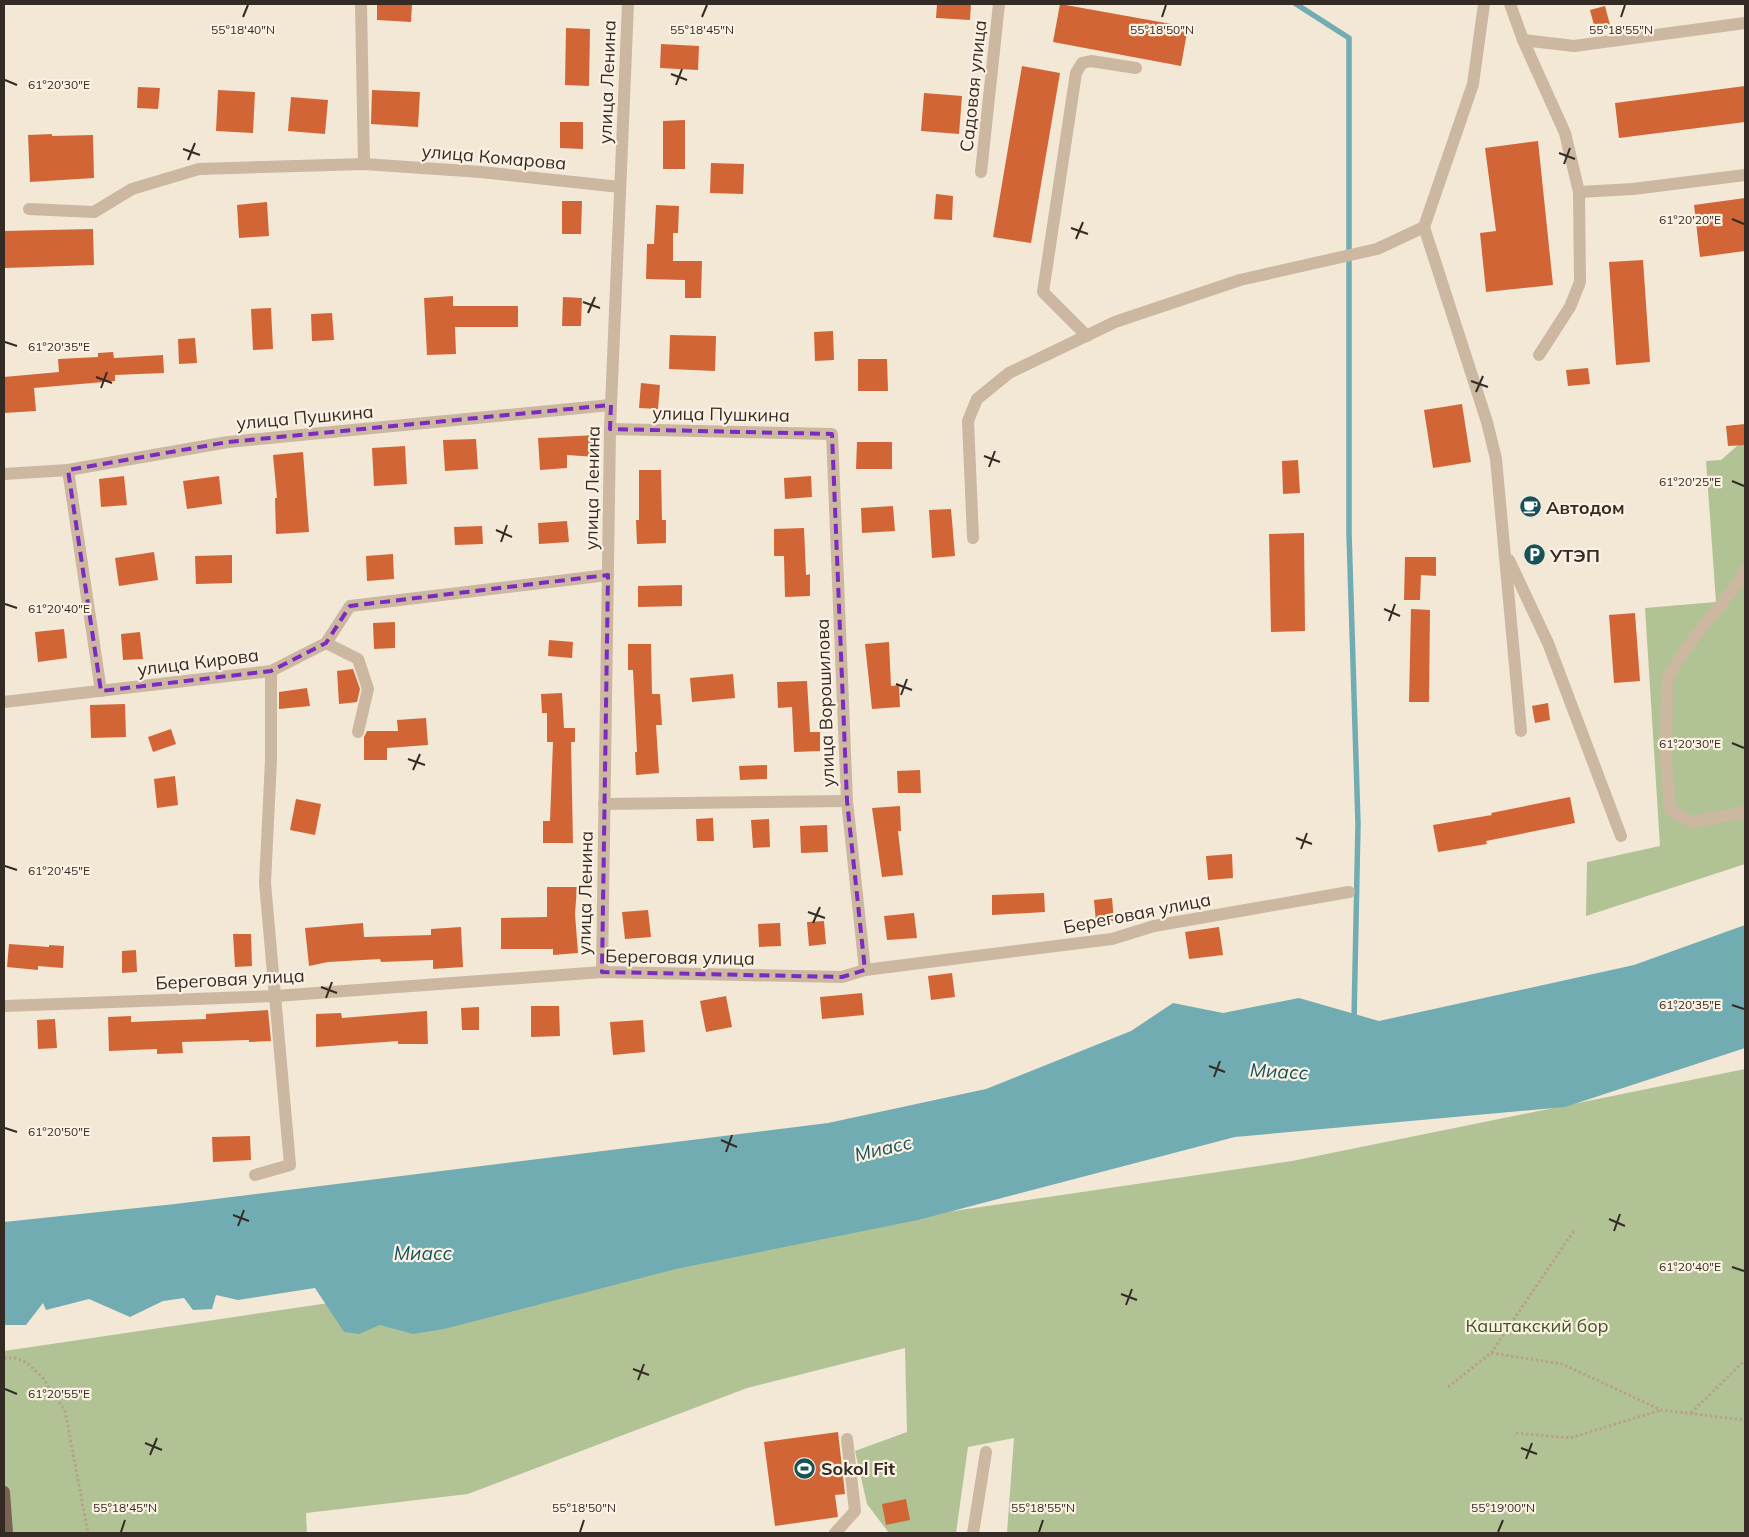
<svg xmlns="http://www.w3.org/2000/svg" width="1749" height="1537" viewBox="0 0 1749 1537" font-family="Mulish,sans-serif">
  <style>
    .green { fill: #b1c395 }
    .water { fill: #72acb3 }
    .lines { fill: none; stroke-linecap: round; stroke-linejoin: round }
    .stream { stroke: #72acb3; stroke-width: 5.5 }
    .building { fill: #d26535 }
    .path { stroke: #b8a18b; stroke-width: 3; stroke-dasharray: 2.5 2.5; stroke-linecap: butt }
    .minor { stroke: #ccb7a1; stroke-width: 12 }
    .major { stroke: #796354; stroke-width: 12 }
    .marked { fill: none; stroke: #7b2cbf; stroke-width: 4; stroke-dasharray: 10 6; stroke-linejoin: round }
    .ticks { fill: none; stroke: #352b25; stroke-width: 2 }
    .labels { text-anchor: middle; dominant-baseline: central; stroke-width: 4.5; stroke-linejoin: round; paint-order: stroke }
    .street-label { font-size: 18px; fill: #352b25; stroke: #fbf1e2 }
    .poi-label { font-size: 18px; font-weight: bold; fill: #352b25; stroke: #fbf1e2; text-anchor: start }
    .park-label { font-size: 18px; fill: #415626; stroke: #fbf1e2 }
    .water-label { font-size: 19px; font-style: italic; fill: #17525a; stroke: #fbf1e2 }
    .ticks-label { font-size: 12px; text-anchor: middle; fill: #352b25; stroke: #fbf1e2; stroke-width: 4.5; stroke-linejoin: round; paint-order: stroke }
  </style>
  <rect width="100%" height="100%" fill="#f3e7d6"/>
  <g class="green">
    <polygon points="1745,439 1745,864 1586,916 1587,862 1660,846 1645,608 1716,602 1706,461 1721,460"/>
    <polygon points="1745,1069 1745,1533 1007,1533 1014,1438 968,1447 956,1533 889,1533 867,1504 855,1451 907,1432 905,1348 747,1388 468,1494 306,1513 307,1533 4,1533 4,1351 1292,1161"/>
  </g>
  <polygon class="water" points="1745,925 1745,1048 1565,1107 1235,1137 918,1220 676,1269 444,1329 413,1334 380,1325 359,1334 344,1332 315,1288 238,1300 216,1295 212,1309 193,1310 184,1298 163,1301 130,1317 89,1299 46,1310 43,1303 26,1325 4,1325 4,1222 175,1204 828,1123 986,1089 1131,1031 1173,1003 1223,1013 1299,998 1379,1021 1634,965"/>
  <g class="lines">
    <polyline class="stream" points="1296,4 1349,38 1349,533 1358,824 1354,1020"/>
  </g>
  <g class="building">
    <polygon points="377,4 412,4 411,22 377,20"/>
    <polygon points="937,4 971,4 970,20 936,18"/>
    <polygon points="1060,4 1188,27 1181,66 1053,42"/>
    <polygon points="1605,6 1610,25 1595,29 1590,10"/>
    <polygon points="566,28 590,29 589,86 565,85"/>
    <polygon points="661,44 699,46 698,70 660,68"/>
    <polygon points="1022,66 1060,73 1031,243 993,237"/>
    <polygon points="1745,86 1745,122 1619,138 1615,103"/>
    <polygon points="138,87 160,88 158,109 137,108"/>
    <polygon points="218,90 255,92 253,133 216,131"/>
    <polygon points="372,90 420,92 418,127 371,124"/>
    <polygon points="924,93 962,96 959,134 921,131"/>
    <polygon points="291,97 328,100 325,134 288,131"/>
    <polygon points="685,120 685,169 663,169 663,121"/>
    <polygon points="560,122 583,122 583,149 560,148"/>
    <polygon points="52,134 52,136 93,135 94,178 30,182 28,135"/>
    <polygon points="1538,141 1553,285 1486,292 1480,233 1496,231 1485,148"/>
    <polygon points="711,163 744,164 743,194 710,193"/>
    <polygon points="936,194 953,196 952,220 934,219"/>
    <polygon points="1745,198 1745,251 1700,257 1694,205"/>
    <polygon points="562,201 582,201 581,234 562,234"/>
    <polygon points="267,202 269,236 239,238 237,205"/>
    <polygon points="656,205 679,206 678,233 673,233 673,261 702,261 701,298 685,298 685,280 646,279 647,244 654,244"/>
    <polygon points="93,229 94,265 5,268 4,231"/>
    <polygon points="1643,260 1650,362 1616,365 1609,262"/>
    <polygon points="453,296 453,306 518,306 518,327 455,327 456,354 427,355 424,298"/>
    <polygon points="563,297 582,298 581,326 562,326"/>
    <polygon points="271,308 273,349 253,350 251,309"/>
    <polygon points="332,313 334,340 312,341 311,314"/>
    <polygon points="833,331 834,360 815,361 814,332"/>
    <polygon points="670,335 716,336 715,371 669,369"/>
    <polygon points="195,338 197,363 179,364 178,339"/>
    <polygon points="113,352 114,358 163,355 164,373 115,375 115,381 34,388 36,411 4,413 4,377 59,372 58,359 98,357 98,353"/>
    <polygon points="858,359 887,359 888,391 858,391"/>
    <polygon points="1588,368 1590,384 1568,386 1566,370"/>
    <polygon points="641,383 660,385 658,409 639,408"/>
    <polygon points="1462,404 1471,462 1433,468 1424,410"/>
    <polygon points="1745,424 1745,445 1728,446 1726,426"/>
    <polygon points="597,435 596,457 567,455 567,468 540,470 538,438"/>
    <polygon points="476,439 478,469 445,471 443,440"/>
    <polygon points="857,442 892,442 892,469 856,469"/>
    <polygon points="405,446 407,484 374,486 372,448"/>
    <polygon points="303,452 309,532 276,534 275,498 277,498 273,455"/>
    <polygon points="1298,460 1300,493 1283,494 1282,461"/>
    <polygon points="639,470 661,470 662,520 666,520 666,543 637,544 636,520 639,520"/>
    <polygon points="124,476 127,505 101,507 99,479"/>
    <polygon points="219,476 222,504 187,509 183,481"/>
    <polygon points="811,476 812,497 785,499 784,478"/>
    <polygon points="893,506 895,531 862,533 861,508"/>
    <polygon points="951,509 955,556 932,558 929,510"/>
    <polygon points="567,521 569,542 539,544 538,523"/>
    <polygon points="482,526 483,544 455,545 454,527"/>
    <polygon points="804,528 806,575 810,574 810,596 785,597 784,556 774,556 774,529"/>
    <polygon points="1304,533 1305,631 1271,632 1269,534"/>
    <polygon points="154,552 158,580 119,586 115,558"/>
    <polygon points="393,554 394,579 367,581 366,556"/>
    <polygon points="232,555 232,583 196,584 195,556"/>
    <polygon points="1405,557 1436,557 1436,576 1421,575 1420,600 1404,600"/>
    <polygon points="682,585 682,606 638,607 638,586"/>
    <polygon points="1411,609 1430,610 1429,702 1409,702"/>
    <polygon points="1635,613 1640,681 1614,683 1609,615"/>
    <polygon points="395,622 395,648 374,649 373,623"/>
    <polygon points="64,629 67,658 38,662 35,632"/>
    <polygon points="140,632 143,659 123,660 121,634"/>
    <polygon points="549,640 573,642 572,658 548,656"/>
    <polygon points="889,642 891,686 899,685 900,707 872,709 865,644"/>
    <polygon points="628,644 651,644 652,694 660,694 662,725 656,725 659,773 636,775 635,752 637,752 633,670 628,670"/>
    <polygon points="353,669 360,689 357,702 339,704 337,671"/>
    <polygon points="733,674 735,698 692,702 690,678"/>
    <polygon points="807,681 810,732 820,732 820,751 794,752 792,707 778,708 777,682"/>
    <polygon points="307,688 310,706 279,709 279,692"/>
    <polygon points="562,693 564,728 575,728 575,742 571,742 573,843 543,843 543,821 550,821 553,742 547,742 547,713 542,713 541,694"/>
    <polygon points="1548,703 1550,720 1535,723 1532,706"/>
    <polygon points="125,704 126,737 91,738 90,705"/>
    <polygon points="426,718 428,745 387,748 387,760 364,760 364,737 367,731 398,731 397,720"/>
    <polygon points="171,729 176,744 153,752 148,737"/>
    <polygon points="767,765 767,779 740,780 739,766"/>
    <polygon points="920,770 921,793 898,793 897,771"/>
    <polygon points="175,776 178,805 157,808 154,779"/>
    <polygon points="1570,797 1575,823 1486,841 1487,844 1438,852 1433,825 1492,815 1491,813"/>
    <polygon points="296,799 321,804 315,835 290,830"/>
    <polygon points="900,806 901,831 898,831 903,875 882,877 872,808"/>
    <polygon points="713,818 714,841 697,841 696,819"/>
    <polygon points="769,819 770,847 753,848 751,820"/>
    <polygon points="827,825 828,852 801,853 800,826"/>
    <polygon points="1232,854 1233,878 1208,880 1206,856"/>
    <polygon points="547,887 577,887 575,914 578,953 553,955 553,949 501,949 501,918 547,917"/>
    <polygon points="1044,893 1045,912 992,915 992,895"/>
    <polygon points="1112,898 1114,921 1096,922 1094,900"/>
    <polygon points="648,910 651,937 625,939 622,912"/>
    <polygon points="914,913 917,938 887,940 884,916"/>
    <polygon points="824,921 826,944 809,946 807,922"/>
    <polygon points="363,923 364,937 431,935 431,929 461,927 463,967 433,969 433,960 381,962 380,959 328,962 309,966 305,928"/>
    <polygon points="780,923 781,946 759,947 758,924"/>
    <polygon points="1219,927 1223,955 1189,959 1185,932"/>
    <polygon points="233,934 251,934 252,966 235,967"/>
    <polygon points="9,944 49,947 49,945 64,946 63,968 38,966 38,970 7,967"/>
    <polygon points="136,950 137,972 122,973 122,951"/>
    <polygon points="952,973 955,997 931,1000 928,976"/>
    <polygon points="862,993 864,1015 822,1019 820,997"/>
    <polygon points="726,996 732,1027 706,1032 700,1001"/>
    <polygon points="531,1006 559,1006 560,1036 531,1037"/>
    <polygon points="479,1007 479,1030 462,1030 461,1008"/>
    <polygon points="268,1010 271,1041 249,1042 249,1040 182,1042 183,1053 157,1054 157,1049 109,1051 108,1017 131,1016 131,1022 206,1019 206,1014"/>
    <polygon points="427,1011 428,1044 398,1044 398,1041 316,1047 316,1014 341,1013 342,1018"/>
    <polygon points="55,1019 57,1048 38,1049 37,1020"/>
    <polygon points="643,1020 645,1052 613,1055 610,1022"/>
    <polygon points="250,1136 251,1160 213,1162 212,1137"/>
    <polygon points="838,1432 845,1494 835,1495 838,1517 775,1526 764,1442"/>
    <polygon points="906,1499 910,1520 886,1525 882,1504"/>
  </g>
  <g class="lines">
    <g class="path">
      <polyline points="1491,1353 1575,1229"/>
      <polyline points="4,1358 15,1358 26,1362 43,1378 65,1411 88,1533"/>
      <polyline points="1448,1387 1491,1353 1562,1364 1661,1410 1745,1420"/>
      <polyline points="1691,1413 1745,1360"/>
      <polyline points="1516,1433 1570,1438 1661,1410"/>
    </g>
    <g class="minor">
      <polyline points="361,4 364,164"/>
      <polyline points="1484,4 1473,84 1424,227 1487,422 1496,459 1521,731"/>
      <polyline points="1510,4 1523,40 1565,133 1579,192 1580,282 1570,307 1539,355"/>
      <polyline points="1523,40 1574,46 1745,23"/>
      <polyline points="981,172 999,4"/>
      <polyline points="1579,192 1633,189 1745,175"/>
      <polyline points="29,209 94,212 132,189 199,169 364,164 481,172 620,187"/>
      <polyline points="1087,336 1043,292 1076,73 1082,63 1091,61 1136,68"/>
      <polyline points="610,429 832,434 847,801 865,970"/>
      <polyline points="68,470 101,691"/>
      <polyline points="4,474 68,470 228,442 611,405"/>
      <polyline points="973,538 968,421 977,399 1009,373 1115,322 1240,280 1377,249 1424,227"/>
      <polyline points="1509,560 1548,643 1621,836"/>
      <polyline points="1745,569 1742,578 1689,644 1667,678 1666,756 1670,810 1691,822 1745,812"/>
      <polyline points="326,643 358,659 368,689 358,732"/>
      <polyline points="4,702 271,671 326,643 350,606 608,575"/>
      <polyline points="604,804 847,801"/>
      <polyline points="602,972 610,429 628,4"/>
      <polyline points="4,1006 276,996 602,972 842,977 865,970 1112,939 1154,926 1349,892"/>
      <polyline points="255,1175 290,1165 265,883 271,760 271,671"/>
      <polyline points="835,1533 855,1511 847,1439"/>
      <polyline points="973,1533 986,1452"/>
    </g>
    <polyline class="major" points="4,1492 7,1533"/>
  </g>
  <path class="marked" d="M611,405L610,429L832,434L847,801L865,970L842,977L602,972L608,575L350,606L326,643L271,671L101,691L68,470L228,442Z"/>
  <path class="ticks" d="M243,17L248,5M702,17L707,5M1162,17L1166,5M1621,17L1625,5M671,74L687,80M5,80L17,85M676,85L682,69M183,149L200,155M1559,153L1575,159M188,160L195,143M1564,164L1570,148M1732,219L1744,224M1071,228L1088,234M1076,239L1083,222M583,302L600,308M588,313L595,297M5,342L17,346M96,377L112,383M1471,381L1488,387M101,388L107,372M1476,392L1483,376M984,456L1000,462M989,467L995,451M1732,481L1744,486M496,530L512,537M501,542L507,525M5,604L17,608M1384,609L1400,616M1389,621L1395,604M896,684L912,690M901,695L907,679M1732,743L1744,748M408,759L425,765M413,770L420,754M1296,838L1312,844M1301,849L1307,833M5,866L17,870M808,912L825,918M813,923L820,907M321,987L337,993M326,998L332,982M1732,1005L1744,1009M1209,1066L1225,1072M1214,1077L1220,1061M5,1128L17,1132M721,1140L737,1147M726,1152L732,1135M233,1215L249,1221M1609,1219L1625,1226M238,1226L244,1210M1614,1231L1620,1214M1732,1267L1744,1271M1121,1294L1137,1300M1126,1305L1132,1289M633,1369L649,1375M638,1380L644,1364M5,1389L17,1394M145,1443L162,1450M1521,1448L1537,1454M150,1455L157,1438M1526,1459L1532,1443M121,1532L125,1520M580,1532L584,1520M1039,1532L1043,1520M1498,1532L1503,1520"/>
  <defs>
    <symbol id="cafe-disc" viewBox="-11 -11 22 22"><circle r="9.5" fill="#17525a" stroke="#fbf1e2"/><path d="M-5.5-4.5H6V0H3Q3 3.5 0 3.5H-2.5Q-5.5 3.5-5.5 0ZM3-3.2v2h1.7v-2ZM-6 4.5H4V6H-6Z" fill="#fff"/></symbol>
    <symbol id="parking-disc" viewBox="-11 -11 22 22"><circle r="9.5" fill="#17525a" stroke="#fbf1e2"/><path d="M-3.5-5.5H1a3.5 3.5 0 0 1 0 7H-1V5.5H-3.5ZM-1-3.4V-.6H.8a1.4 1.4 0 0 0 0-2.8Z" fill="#fff"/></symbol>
    <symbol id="stadium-disc" viewBox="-11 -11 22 22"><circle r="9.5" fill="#17525a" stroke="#fbf1e2"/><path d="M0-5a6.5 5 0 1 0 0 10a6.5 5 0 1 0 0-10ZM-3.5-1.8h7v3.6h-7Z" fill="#fff"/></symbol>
  </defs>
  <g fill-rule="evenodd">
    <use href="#cafe-disc" x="1518" y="494" width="25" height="25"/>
    <use href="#parking-disc" x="1522" y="542" width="25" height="25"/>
    <use href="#stadium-disc" x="792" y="1456" width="25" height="25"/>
  </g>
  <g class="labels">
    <g class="street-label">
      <text transform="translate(607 82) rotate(-88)">улица Ленина</text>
      <text transform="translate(973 86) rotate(-84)">Садовая улица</text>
      <text transform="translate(494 157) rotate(5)">улица Комарова</text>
      <text transform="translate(721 414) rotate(1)">улица Пушкина</text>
      <text transform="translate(305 417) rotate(-5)">улица Пушкина</text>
      <text transform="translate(592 488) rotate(-89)">улица Ленина</text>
      <text transform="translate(198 662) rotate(-7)">улица Кирова</text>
      <text transform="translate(825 703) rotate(-92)">улица Ворошилова</text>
      <text transform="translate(585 893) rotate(-89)">улица Ленина</text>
      <text transform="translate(1137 913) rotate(-11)">Береговая улица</text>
      <text transform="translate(680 957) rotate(1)">Береговая улица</text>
      <text transform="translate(230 979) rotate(-3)">Береговая улица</text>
    </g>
    <g class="poi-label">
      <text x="1546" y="507">Автодом</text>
      <text x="1550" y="555">УТЭП</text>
      <text x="821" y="1468">Sokol Fit</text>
    </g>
    <g class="park-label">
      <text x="1537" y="1325">Каштакский бор</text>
    </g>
    <g class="water-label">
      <text transform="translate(1279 1071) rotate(3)">Миасс</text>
      <text transform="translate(883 1148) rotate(-13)">Миасс</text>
      <text x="423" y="1253">Миасс</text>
    </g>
  </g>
  <g class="ticks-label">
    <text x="243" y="34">55°18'40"N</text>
    <text x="702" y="34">55°18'45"N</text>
    <text x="1162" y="34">55°18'50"N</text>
    <text x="1621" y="34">55°18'55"N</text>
    <text x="59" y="89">61°20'30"E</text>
    <text x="1690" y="224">61°20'20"E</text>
    <text x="59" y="351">61°20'35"E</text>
    <text x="1690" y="486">61°20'25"E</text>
    <text x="59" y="613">61°20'40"E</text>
    <text x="1690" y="748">61°20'30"E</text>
    <text x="59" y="875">61°20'45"E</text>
    <text x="1690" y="1009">61°20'35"E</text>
    <text x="59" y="1136">61°20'50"E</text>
    <text x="1690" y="1271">61°20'40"E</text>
    <text x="59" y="1398">61°20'55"E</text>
    <text x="125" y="1512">55°18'45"N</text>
    <text x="584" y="1512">55°18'50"N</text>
    <text x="1043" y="1512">55°18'55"N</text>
    <text x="1503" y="1512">55°19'00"N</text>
  </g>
  <rect width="1749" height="1537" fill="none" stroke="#352b25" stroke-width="10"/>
</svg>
